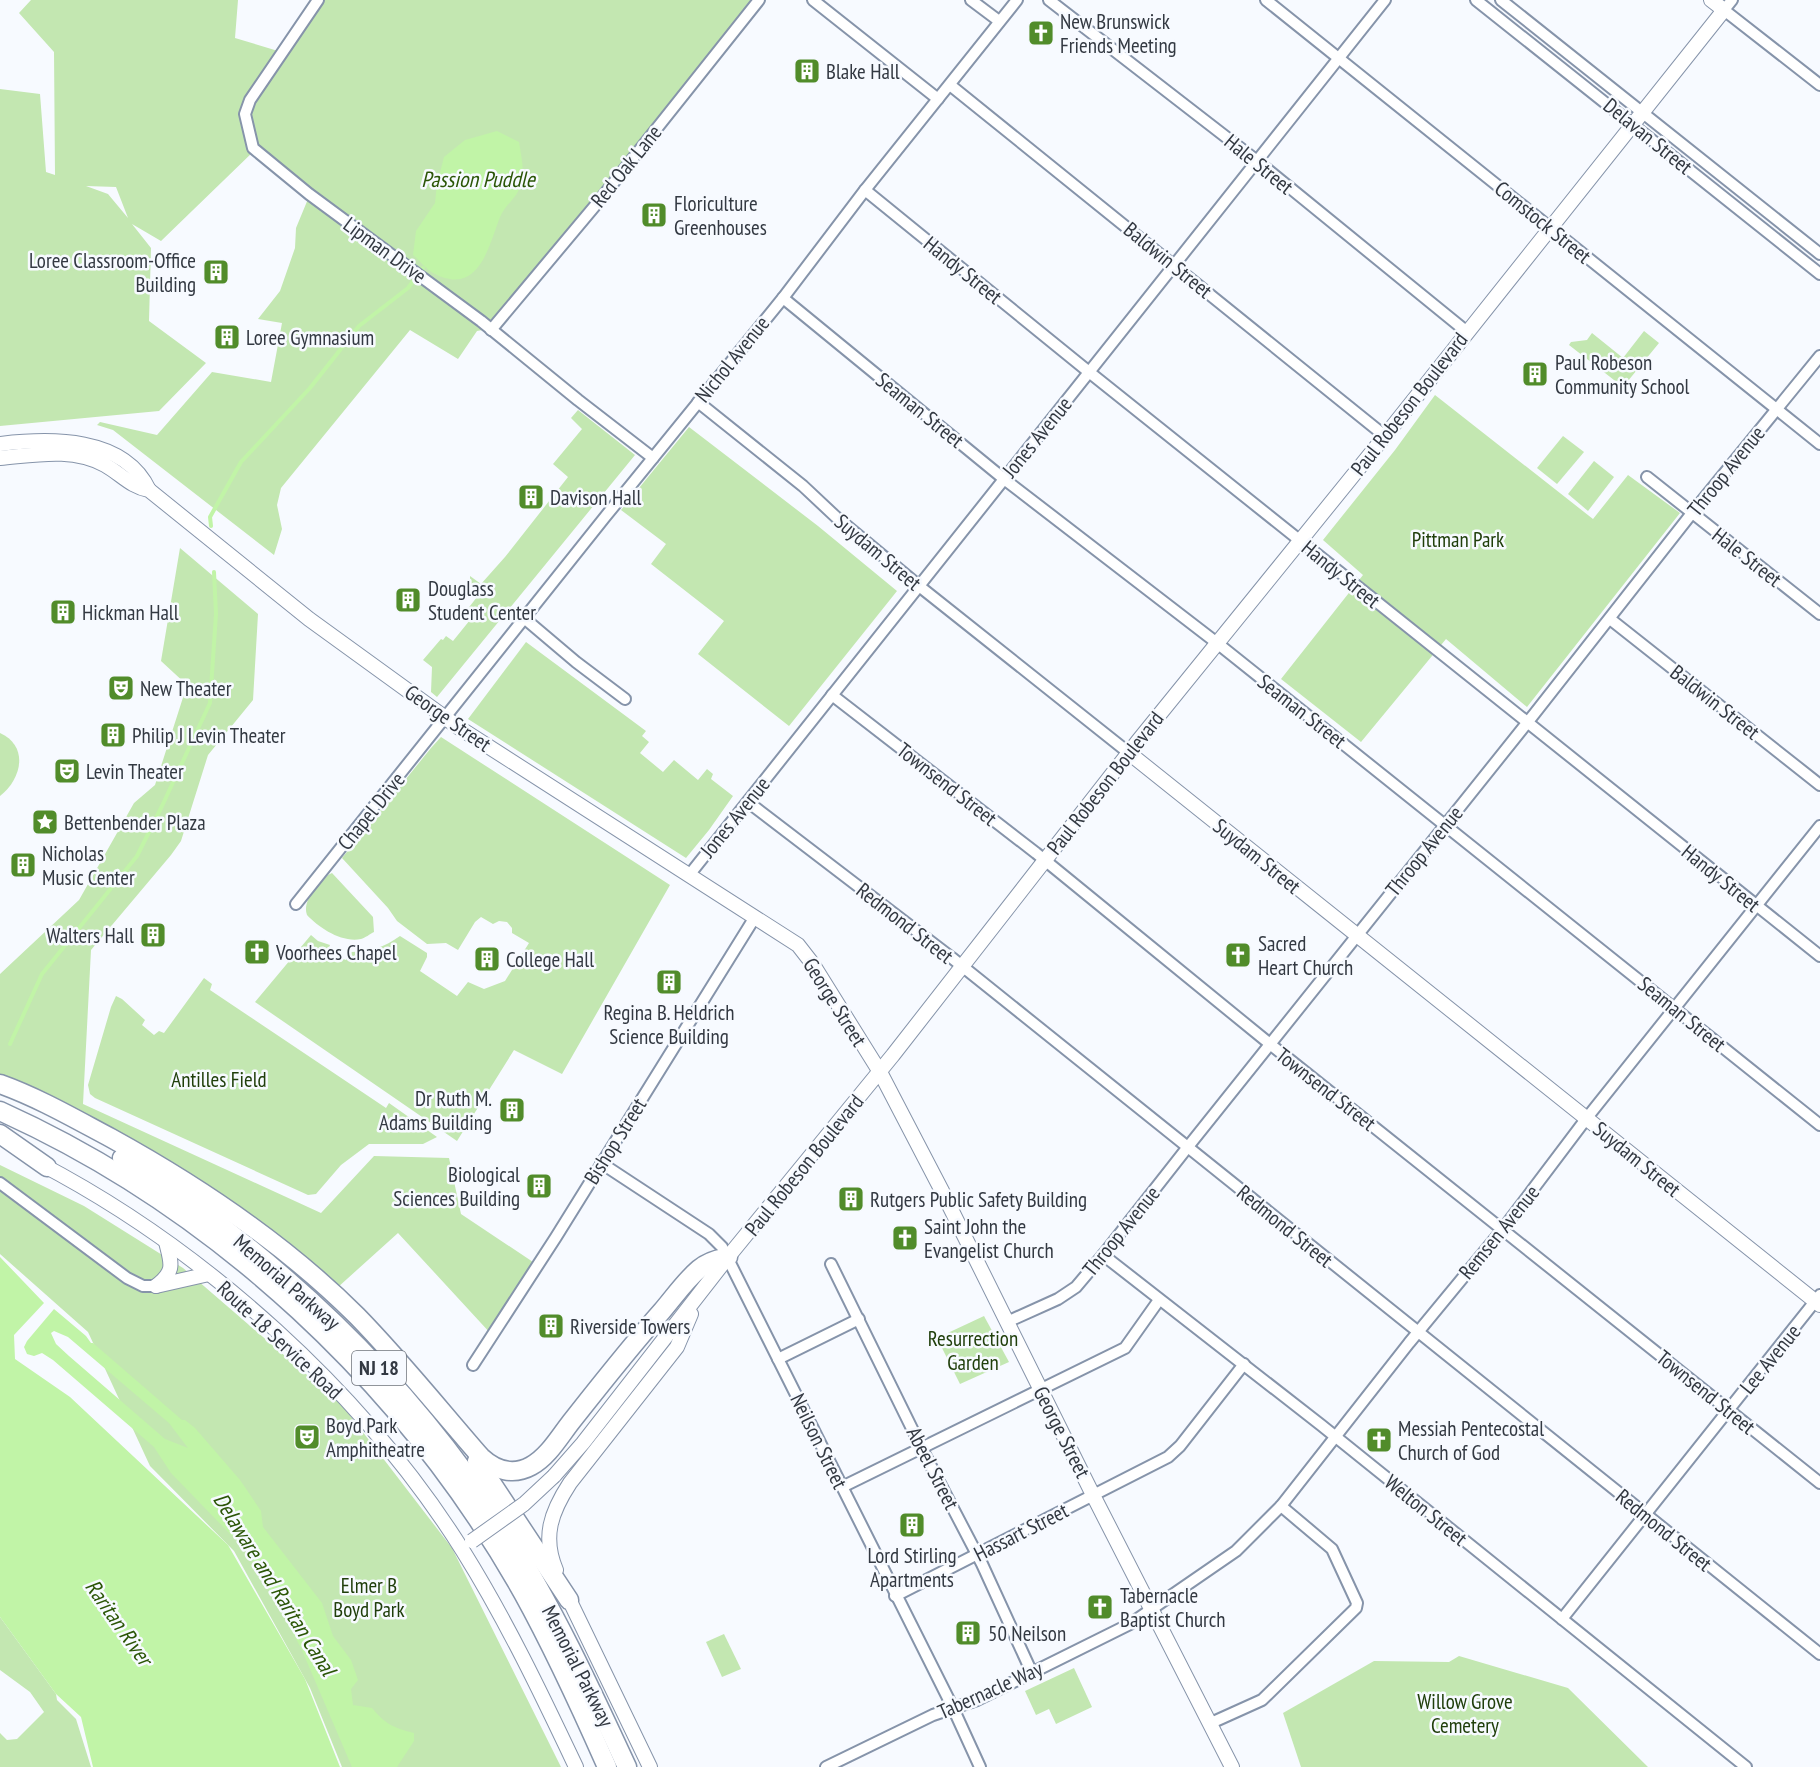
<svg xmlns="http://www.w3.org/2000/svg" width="1820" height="1767" viewBox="0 0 1820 1767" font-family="'PT Sans Narrow',sans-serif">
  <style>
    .green { fill: #c3e7b1; fill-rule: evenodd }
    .water { fill: #c1f4a7; fill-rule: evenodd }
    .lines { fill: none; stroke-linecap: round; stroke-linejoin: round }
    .stream { stroke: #c1f4a7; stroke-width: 4 }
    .street-casing { stroke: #8694aa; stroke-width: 14 }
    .secondary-casing { stroke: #8694aa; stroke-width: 16 }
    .highway-casing { stroke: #8694aa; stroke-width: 21 }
    .street { stroke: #fff; stroke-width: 10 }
    .secondary { stroke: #fff; stroke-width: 14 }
    .highway { stroke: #fff; stroke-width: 18 }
    .secondary-bridge-casing { stroke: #8694aa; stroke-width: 16; stroke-linecap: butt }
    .secondary-bridge { stroke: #fff; stroke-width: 14 }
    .labels { text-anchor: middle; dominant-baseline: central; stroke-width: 5; stroke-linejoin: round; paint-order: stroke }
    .shield { fill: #f7faff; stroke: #6e737b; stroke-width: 1.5 }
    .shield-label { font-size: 20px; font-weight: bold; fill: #333942 }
    .poi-label { font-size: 21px; fill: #333942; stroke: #f7faff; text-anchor: start }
    .street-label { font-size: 21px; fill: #333942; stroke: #f7faff }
    .park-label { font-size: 21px; fill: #203f0b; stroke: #f7faff }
    .water-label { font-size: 22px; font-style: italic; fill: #2b5607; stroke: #f7faff }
  </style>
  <rect width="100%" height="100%" fill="#f7faff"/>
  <g class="green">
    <path d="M31,0H238L235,38L278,51L317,0H759L488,329L477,331L458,359L410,330L281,488L277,505L282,529L274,555L113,430L97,425L100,422L157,435L212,372L271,382L282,323L258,319L280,291L295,248L296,228L308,199L255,150L161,241L132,224L151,248L149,321L206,363L159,411L0,426V89L40,94L46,172L55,175L54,52L19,13ZM86,186L116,187L128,218L108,194Z"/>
    <polygon points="1644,331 1659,343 1623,387 1569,345 1571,342 1587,340 1592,333 1623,358"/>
    <polygon points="1435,395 1593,519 1628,475 1680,513 1527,707 1446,639 1361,742 1281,679 1363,575 1323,540 1395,450"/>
    <polygon points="578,410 635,455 437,697 431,692 432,667 423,660 441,639 443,640 446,636 453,641 470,620 463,615 477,597 470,591 470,576 481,584 505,557 568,477 553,464 582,429 571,418"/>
    <polygon points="689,427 818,526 897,591 789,726 698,654 724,621 651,564 666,544 621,510"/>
    <polygon points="1563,436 1584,452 1557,484 1537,468"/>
    <polygon points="1594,461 1614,477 1588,511 1568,494"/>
    <polygon points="180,548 258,614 253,700 208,755 181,841 171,855 91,950 83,1104 321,1213 374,1156 449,1158 461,1214 536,1264 492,1335 398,1233 337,1288 277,1237 0,1082 0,974 79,900 134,803 155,785 187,685 161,661"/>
    <polygon points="526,642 646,731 642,736 649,742 640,753 663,772 674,760 698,780 707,769 713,774 711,779 733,796 709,830 686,858 468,719"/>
    <path d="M0,733C29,746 22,779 0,796Z"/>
    <path d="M441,737L670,885L562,1074L514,1050L457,1141L255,1002L311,935L318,941L330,945L327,953L346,960L350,952C369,952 385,947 400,936L427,953V957L420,971L457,996L468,982L484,989L505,981L529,943L512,933V928L507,922L499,921L493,924L481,917L475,922L458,950L446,943L427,944L397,921L388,908L342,858L431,748Z"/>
    <path d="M332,873L373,917L374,932C370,934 365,938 361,939C342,943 319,928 307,915C302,899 318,887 328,875Z"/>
    <polygon points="204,978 212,984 210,990 386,1108 389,1103 437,1137 423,1144 369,1144 341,1165 316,1194 308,1195 95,1098 90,1094 88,1085 111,1007 116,996 122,999 145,1020 142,1025 154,1035 159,1031 164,1033"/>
    <polygon points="0,1165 84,1206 183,1268 342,1405 452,1548 561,1767 342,1767 310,1688 234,1551 150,1466 88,1332 0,1254"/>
    <polygon points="984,1316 1009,1362 960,1384 937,1338"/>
    <polygon points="0,1617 56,1694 57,1700 76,1719 91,1767 0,1767 0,1733 7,1740 17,1739 44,1712 30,1692 0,1670"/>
    <polygon points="724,1634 741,1669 722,1677 706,1642"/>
    <polygon points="1459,1656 1568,1688 1648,1767 1301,1767 1283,1713 1374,1661 1449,1662"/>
    <polygon points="1074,1668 1092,1707 1056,1724 1049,1709 1036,1715 1025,1691"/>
  </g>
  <g class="water">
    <path d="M497,131L519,142C522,161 527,178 516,195C510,203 504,208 500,217C488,249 478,297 433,273C426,269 419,260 413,255L416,231L435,203L437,184L444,157L465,140Z"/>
    <polygon points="0,1257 44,1303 14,1335 15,1359 70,1397 228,1545 305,1679 340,1767 93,1767 81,1717 56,1694 0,1617"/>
    <path d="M54,1309L86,1336L91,1343H93L182,1420H185L195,1428L240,1480L261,1511L263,1527L322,1603L333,1636L351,1660L358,1680L351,1689L353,1705L372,1708C385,1724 394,1728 414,1733V1741L397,1767H352L301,1648L246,1547L231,1535L171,1473L154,1447L53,1360L42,1353L34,1356L27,1354L24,1347L27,1341ZM54,1331L68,1337L169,1423L188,1448L165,1439L69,1356L56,1344L51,1333Z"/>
  </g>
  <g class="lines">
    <g class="stream">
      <polyline points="422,270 423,268"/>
      <polyline points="211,526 210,517 241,462 310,388 359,326 408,288 414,280"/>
      <polyline points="10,1044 42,974 137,856 162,806 210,703 216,614 214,572"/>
    </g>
    <defs>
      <g id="street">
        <polyline points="318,0 250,100 245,114 253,148 309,194 481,321 578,400 653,458"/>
        <polyline points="813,0 938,99"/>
        <polyline points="971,0 999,21"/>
        <polyline points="1049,0 1257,161 1467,332"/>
        <polyline points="1266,0 1820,444"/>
        <polyline points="1476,0 1820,274"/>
        <polyline points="1501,0 1820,254"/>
        <polyline points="1732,0 1724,10 1820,85"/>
        <polyline points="950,85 1385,436"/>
        <polyline points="865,190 1089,372 1820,956"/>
        <polyline points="783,298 1004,479 1217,643 1820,1125"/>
        <polyline points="491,330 599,201 759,0"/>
        <polyline points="698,402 803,486 836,517 919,586 1129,753"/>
        <polyline points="1647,477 1820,614"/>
        <polyline points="524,618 576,662 625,699"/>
        <polyline points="1610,619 1820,785"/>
        <polyline points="832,695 1036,853 1270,1044 1820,1483"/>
        <polyline points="748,802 952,958 1820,1654"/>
        <polyline points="690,874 1385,0"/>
        <polyline points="296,904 605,517 783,298 865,190 1017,0"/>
        <polyline points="601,1163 709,1234 722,1247 953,1708 980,1767"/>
        <polyline points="0,1183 127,1278 143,1286 156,1286"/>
        <polyline points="1103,1255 1321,1425 1746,1767"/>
        <polyline points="831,1264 922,1449 982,1564 1032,1673"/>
        <polyline points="1007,1322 1058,1299 1076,1287 1103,1255 1187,1148 1535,713 1692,513 1820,356"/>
        <polyline points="778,1359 859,1319"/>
        <polyline points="473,1365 556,1237 755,917"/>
        <polyline points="842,1487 1125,1348 1159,1300"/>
        <polyline points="895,1596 1168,1457 1180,1446 1244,1364"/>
        <polyline points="1562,1619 1820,1295"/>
        <polyline points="1211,1723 1262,1700 1356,1608 1357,1603 1332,1549 1281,1506"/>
        <polyline points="826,1767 933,1715 977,1700 1130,1624 1236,1551 1281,1506 1409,1343 1503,1229 1586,1119 1820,826"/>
      </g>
      <g id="secondary">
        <path d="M0,444C50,438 124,436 149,490"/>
        <path d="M0,458C35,455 72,447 105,465C121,474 131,487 149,490L309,619L458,727L798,945L812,963L880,1072L942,1191L1093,1495L1232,1767"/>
        <polyline points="1129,753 1820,1305"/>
        <path d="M39,1163C204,1249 364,1393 463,1551C506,1620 541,1693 576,1767"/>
        <polyline points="156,1286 209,1274"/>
        <path d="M156,1286C176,1271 171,1263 166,1242"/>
        <polyline points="554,1476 583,1443 728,1257 893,1055 1138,741 1385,436 1724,10 1711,0"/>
        <path d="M556,1570C542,1537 551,1512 570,1483L677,1347L691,1314"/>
        <polyline points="566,1593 650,1767"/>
      </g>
      <g id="highway">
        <path d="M0,1084C39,1098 75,1119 111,1138C200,1187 285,1244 357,1316C401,1361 440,1410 481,1457C495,1470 513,1476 531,1466C548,1457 560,1436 571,1422C601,1384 630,1347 662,1311C674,1297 685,1281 699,1269C707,1262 717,1259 728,1257"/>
        <path d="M0,1111C217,1209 406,1385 523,1593C554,1649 581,1708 607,1767"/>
        <polyline points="0,1134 47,1167"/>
        <path d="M122,1158C275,1253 409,1380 506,1533C553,1607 590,1687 627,1767"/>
        <polyline points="477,1461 569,1600"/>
      </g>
    </defs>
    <use href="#street" class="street-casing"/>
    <use href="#secondary" class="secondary-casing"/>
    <use href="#highway" class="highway-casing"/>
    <use href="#street" class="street"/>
    <use href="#secondary" class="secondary"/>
    <use href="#highway" class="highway"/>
    <defs>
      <polyline id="secondary-bridge" points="472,1541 524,1504 554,1476"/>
    </defs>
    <use href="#secondary-bridge" class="secondary-bridge-casing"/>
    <use href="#secondary-bridge" class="secondary-bridge"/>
  </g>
  <defs>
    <symbol id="church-square" viewBox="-11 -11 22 22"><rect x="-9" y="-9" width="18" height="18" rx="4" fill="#518c2a" stroke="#f7faff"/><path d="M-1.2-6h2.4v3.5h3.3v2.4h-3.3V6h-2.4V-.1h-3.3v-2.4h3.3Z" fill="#fff"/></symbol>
    <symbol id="building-square" viewBox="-11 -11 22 22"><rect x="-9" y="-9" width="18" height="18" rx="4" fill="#518c2a" stroke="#f7faff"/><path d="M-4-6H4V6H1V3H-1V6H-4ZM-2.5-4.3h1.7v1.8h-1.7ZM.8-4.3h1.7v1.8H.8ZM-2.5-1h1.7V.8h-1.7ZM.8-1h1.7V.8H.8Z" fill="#fff"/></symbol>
    <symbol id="theatre-square" viewBox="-11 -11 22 22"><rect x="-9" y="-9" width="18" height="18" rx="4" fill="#518c2a" stroke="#f7faff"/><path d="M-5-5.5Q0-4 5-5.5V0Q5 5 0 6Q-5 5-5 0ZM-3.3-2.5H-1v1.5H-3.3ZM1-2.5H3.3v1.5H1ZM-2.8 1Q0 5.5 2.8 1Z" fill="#fff"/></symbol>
    <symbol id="sight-square" viewBox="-11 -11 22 22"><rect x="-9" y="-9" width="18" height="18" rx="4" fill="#518c2a" stroke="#f7faff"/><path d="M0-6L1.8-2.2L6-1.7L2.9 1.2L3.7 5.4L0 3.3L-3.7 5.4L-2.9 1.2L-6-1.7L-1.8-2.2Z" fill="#fff"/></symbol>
  </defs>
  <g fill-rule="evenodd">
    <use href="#church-square" x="1026" y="18" width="30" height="30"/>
    <use href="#building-square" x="792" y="56" width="30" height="30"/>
    <use href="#building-square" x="639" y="200" width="30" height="30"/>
    <use href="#building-square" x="201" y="257" width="30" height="30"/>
    <use href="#building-square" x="212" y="322" width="30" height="30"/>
    <use href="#building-square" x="1520" y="359" width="30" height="30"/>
    <use href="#building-square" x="516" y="482" width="30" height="30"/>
    <use href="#building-square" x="393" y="585" width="30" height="30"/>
    <use href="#building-square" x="48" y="597" width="30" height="30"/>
    <use href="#theatre-square" x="106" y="673" width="30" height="30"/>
    <use href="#building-square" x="98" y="720" width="30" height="30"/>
    <use href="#theatre-square" x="52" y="756" width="30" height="30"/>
    <use href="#sight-square" x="30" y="807" width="30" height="30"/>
    <use href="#building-square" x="8" y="850" width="30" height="30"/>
    <use href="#building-square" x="138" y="920" width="30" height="30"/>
    <use href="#church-square" x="242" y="937" width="30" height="30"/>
    <use href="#church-square" x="1223" y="940" width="30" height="30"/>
    <use href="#building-square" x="472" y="944" width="30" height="30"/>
    <use href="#building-square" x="654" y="967" width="30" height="30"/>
    <use href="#building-square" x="497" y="1095" width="30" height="30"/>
    <use href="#building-square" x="524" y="1171" width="30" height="30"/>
    <use href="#building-square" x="836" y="1184" width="30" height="30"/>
    <use href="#church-square" x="890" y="1223" width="30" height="30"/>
    <use href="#building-square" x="536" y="1311" width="30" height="30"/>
    <use href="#theatre-square" x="292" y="1422" width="30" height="30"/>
    <use href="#church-square" x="1364" y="1425" width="30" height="30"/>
    <use href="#building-square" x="897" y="1510" width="30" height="30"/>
    <use href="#church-square" x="1085" y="1592" width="30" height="30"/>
    <use href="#building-square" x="953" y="1618" width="30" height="30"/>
  </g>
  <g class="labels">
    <rect class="shield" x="352" y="1351" width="54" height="34" rx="4.5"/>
    <g class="shield-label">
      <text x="379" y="1368">NJ 18</text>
    </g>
    <g class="poi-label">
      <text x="1060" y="21">New Brunswick<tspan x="1060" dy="24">Friends Meeting</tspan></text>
      <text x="826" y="71">Blake Hall</text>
      <text x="674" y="203">Floriculture<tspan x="674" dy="24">Greenhouses</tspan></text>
      <text x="196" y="260" text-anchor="end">Loree Classroom-Office<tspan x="196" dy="24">Building</tspan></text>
      <text x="246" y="337">Loree Gymnasium</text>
      <text x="1555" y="362">Paul Robeson<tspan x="1555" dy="24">Community School</tspan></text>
      <text x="550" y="497">Davison Hall</text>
      <text x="428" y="588">Douglass<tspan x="428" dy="24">Student Center</tspan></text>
      <text x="82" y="612">Hickman Hall</text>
      <text x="140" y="688">New Theater</text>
      <text x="132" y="735">Philip J Levin Theater</text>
      <text x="86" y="771">Levin Theater</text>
      <text x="64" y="822">Bettenbender Plaza</text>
      <text x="42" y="853">Nicholas<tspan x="42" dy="24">Music Center</tspan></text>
      <text x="134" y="935" text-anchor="end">Walters Hall</text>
      <text x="1258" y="943">Sacred<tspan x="1258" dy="24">Heart Church</tspan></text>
      <text x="276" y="952">Voorhees Chapel</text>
      <text x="506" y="959">College Hall</text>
      <text x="669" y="1012" text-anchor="middle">Regina B. Heldrich<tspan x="669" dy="24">Science Building</tspan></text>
      <text x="492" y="1098" text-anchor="end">Dr Ruth M.<tspan x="492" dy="24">Adams Building</tspan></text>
      <text x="520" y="1174" text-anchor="end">Biological<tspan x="520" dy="24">Sciences Building</tspan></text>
      <text x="870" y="1199">Rutgers Public Safety Building</text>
      <text x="924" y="1226">Saint John the<tspan x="924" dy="24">Evangelist Church</tspan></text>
      <text x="570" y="1326">Riverside Towers</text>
      <text x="326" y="1425">Boyd Park<tspan x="326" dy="24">Amphitheatre</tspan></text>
      <text x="1398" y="1428">Messiah Pentecostal<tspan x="1398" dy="24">Church of God</tspan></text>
      <text x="912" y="1555" text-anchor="middle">Lord Stirling<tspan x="912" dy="24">Apartments</tspan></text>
      <text x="1120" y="1595">Tabernacle<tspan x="1120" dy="24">Baptist Church</tspan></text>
      <text x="988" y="1633">50 Neilson</text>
    </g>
    <g class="street-label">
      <text transform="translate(1648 136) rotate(39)">Delavan Street</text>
      <text transform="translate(1259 164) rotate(39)">Hale Street</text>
      <text transform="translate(626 166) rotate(-51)">Red Oak Lane</text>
      <text transform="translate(1543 222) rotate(39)">Comstock Street</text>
      <text transform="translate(385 250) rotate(36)">Lipman Drive</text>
      <text transform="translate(1168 260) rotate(39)">Baldwin Street</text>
      <text transform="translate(963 270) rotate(39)">Handy Street</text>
      <text transform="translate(732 359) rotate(-51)">Nichol Avenue</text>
      <text transform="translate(1409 404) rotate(-52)">Paul Robeson Boulevard</text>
      <text transform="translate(920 410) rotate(39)">Seaman Street</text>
      <text transform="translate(1037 437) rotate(-51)">Jones Avenue</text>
      <text transform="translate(1726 471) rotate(-51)">Throop Avenue</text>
      <text transform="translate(878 552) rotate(40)">Suydam Street</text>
      <text transform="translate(1747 557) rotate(38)">Hale Street</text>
      <text transform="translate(1341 574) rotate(39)">Handy Street</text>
      <text transform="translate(1715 702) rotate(38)">Baldwin Street</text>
      <text transform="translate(1302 711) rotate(38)">Seaman Street</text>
      <text transform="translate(448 718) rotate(35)">George Street</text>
      <text transform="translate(1105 783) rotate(-52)">Paul Robeson Boulevard</text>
      <text transform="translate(947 784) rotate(38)">Townsend Street</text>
      <text transform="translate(371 811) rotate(-51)">Chapel Drive</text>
      <text transform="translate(735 817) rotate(-51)">Jones Avenue</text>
      <text transform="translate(1424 851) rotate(-51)">Throop Avenue</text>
      <text transform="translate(1257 856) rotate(39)">Suydam Street</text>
      <text transform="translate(1721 878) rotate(39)">Handy Street</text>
      <text transform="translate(905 923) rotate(38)">Redmond Street</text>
      <text transform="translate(835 1002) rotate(58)">George Street</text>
      <text transform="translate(1682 1014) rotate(39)">Seaman Street</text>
      <text transform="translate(1326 1089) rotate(38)">Townsend Street</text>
      <text transform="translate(615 1141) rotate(-58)">Bishop Street</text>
      <text transform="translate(1637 1159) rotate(39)">Suydam Street</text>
      <text transform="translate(804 1165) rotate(-51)">Paul Robeson Boulevard</text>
      <text transform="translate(1285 1226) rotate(39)">Redmond Street</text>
      <text transform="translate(1121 1231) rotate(-51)">Throop Avenue</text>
      <text transform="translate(1499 1232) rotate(-51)">Remsen Avenue</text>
      <text transform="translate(287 1282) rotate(41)">Memorial Parkway</text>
      <text transform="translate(280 1340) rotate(43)">Route 18 Service Road</text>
      <text transform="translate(1770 1359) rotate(-51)">Lee Avenue</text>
      <text transform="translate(1706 1392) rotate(39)">Townsend Street</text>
      <text transform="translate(1062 1432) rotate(63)">George Street</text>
      <text transform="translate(819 1441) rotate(64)">Neilson Street</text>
      <text transform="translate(933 1468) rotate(63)">Abeel Street</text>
      <text transform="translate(1426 1510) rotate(39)">Welton Street</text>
      <text transform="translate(1664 1530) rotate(39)">Redmond Street</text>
      <text transform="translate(1021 1532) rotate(-27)">Hassart Street</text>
      <text transform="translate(578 1666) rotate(63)">Memorial Parkway</text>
      <text transform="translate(990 1690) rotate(-24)">Tabernacle Way</text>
    </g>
    <g class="park-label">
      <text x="1458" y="539">Pittman Park</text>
      <text x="219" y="1079">Antilles Field</text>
      <text x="973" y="1338">Resurrection<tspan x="973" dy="24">Garden</tspan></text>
      <text x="369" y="1585">Elmer B<tspan x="369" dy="24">Boyd Park</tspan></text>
      <text x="1465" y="1701">Willow Grove<tspan x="1465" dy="24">Cemetery</tspan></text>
    </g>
    <g class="water-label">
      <text x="478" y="179">Passion Puddle</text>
      <text transform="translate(275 1584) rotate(58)">Delaware and Raritan Canal</text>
      <text transform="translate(119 1622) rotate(55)">Raritan River</text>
    </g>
  </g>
</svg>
